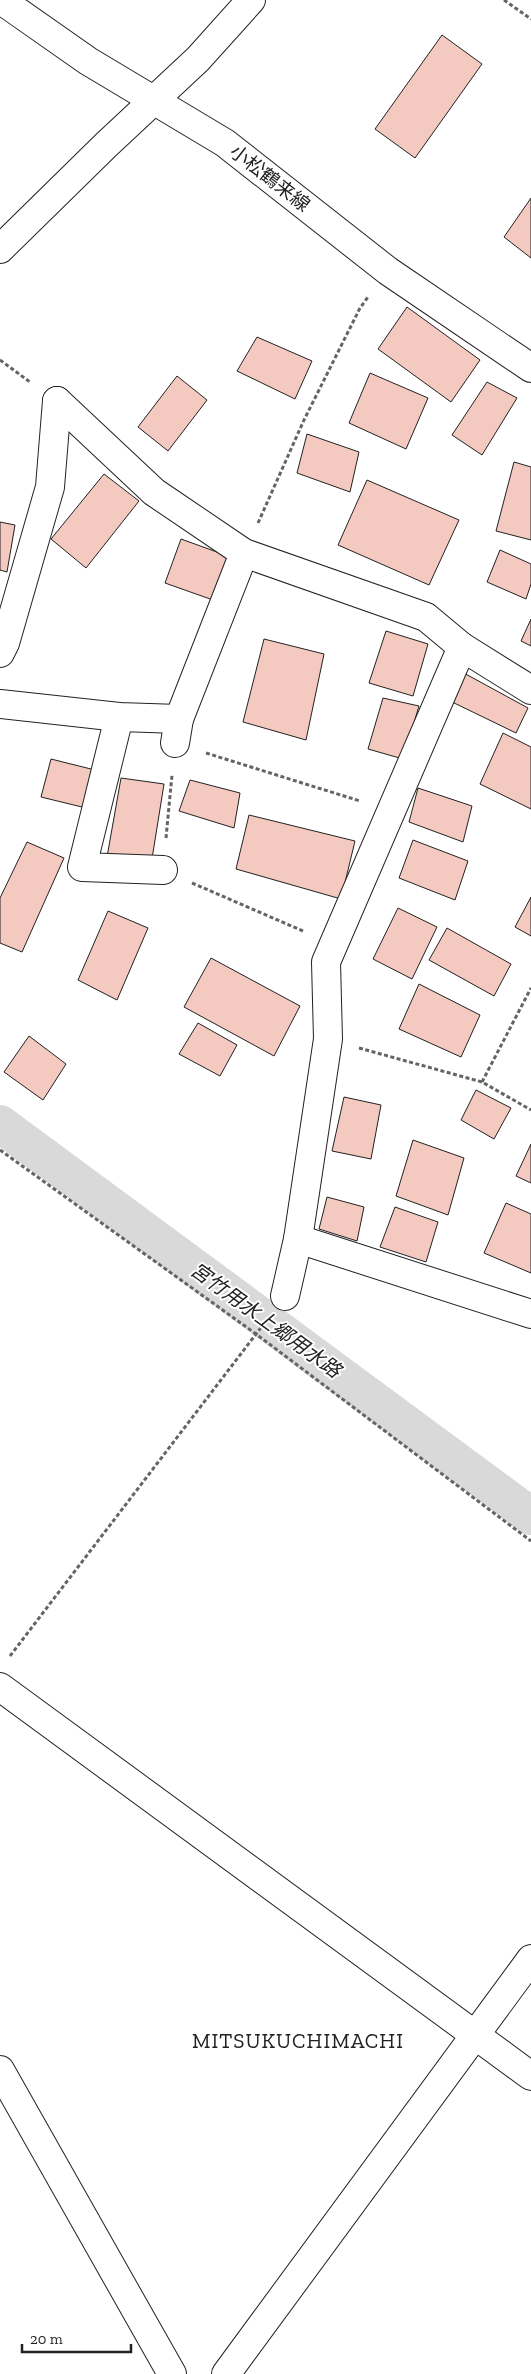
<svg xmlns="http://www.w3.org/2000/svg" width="531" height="2374" viewBox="0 0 531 2374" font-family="'Zilla Slab','Noto Sans JP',serif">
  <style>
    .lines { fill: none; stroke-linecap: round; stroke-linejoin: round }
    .canal { stroke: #d9d9d9; stroke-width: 38 }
    .building { fill: #f3c9c0; stroke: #222 }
    .minor-casing { stroke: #222; stroke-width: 30 }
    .tertiary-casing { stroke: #222; stroke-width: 30 }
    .primary-casing { stroke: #222; stroke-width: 30 }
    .path { stroke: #646464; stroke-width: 3; stroke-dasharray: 4 2.5; stroke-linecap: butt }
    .minor { stroke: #fff; stroke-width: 28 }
    .tertiary { stroke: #fff; stroke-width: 28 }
    .primary { stroke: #fff; stroke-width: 28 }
    .labels { text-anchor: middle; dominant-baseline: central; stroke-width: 4; stroke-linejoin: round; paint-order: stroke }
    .street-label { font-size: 19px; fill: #222; stroke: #fff }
    .water-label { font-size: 20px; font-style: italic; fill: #222; stroke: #fff }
    .quarter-label { font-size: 21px; letter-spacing: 1px; fill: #222; stroke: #fff }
  </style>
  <rect width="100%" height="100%" fill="#fff"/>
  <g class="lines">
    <polyline class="canal" points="0,1124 531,1516"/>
  </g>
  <g class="building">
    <polygon points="442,35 482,64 415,158 375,129"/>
    <polygon points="531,198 531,258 504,237"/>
    <polygon points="407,307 480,360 451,402 378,349"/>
    <polygon points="257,337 312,361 295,399 237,371"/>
    <polygon points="370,373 428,398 406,449 349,423"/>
    <polygon points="177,376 207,400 168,451 138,427"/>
    <polygon points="487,382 517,398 482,455 452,435"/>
    <polygon points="307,434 359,452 350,492 297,473"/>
    <polygon points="514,462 531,467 531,540 496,531"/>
    <polygon points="104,474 139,501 86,568 51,539"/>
    <polygon points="367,480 459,520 429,585 338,545"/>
    <polygon points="0,522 15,525 7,572 0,570"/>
    <polygon points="181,539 228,556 213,600 165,583"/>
    <polygon points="500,550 531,564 531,584 526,599 487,582"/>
    <polygon points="531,619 531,646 521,641"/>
    <polygon points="386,631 428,644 413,696 369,683"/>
    <polygon points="264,639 324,654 306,740 243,722"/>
    <polygon points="462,672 528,708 516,733 448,700"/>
    <polygon points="383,698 419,706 403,759 368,749"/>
    <polygon points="503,733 531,747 531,809 480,784"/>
    <polygon points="51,759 95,770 86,808 41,797"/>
    <polygon points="121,778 164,784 151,865 107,857"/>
    <polygon points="190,780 240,793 234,828 179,811"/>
    <polygon points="418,788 472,806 463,842 409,822"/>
    <polygon points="249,815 355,841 341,899 236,869"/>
    <polygon points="413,840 468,861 455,900 399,878"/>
    <polygon points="27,842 64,858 22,952 0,943 0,898"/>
    <polygon points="531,897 531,936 515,927"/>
    <polygon points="398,908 437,927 412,979 373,959"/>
    <polygon points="108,911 148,928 117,1000 78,980"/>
    <polygon points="447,928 511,964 494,996 429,960"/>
    <polygon points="211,958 300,1006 274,1056 184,1007"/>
    <polygon points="419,984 480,1015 461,1057 399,1029"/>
    <polygon points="198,1023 237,1045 220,1076 179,1054"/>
    <polygon points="29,1036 66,1064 43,1100 4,1072"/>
    <polygon points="476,1090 511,1108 494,1139 461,1120"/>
    <polygon points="344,1097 381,1105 371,1159 332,1151"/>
    <polygon points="413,1140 464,1158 448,1215 396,1196"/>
    <polygon points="531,1144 531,1183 516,1176"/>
    <polygon points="327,1197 364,1207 357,1241 319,1229"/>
    <polygon points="506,1203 531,1214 531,1273 484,1253"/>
    <polygon points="395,1207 438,1222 426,1262 380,1247"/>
  </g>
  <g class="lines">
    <defs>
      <g id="minor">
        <polyline points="57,401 154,492 244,553 426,617 462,647 531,690"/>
        <polyline points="0,653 5,643 50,487 57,401"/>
        <polyline points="0,704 119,717 179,719"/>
        <polyline points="119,717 82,867 163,870"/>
        <polyline points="175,743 179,719 244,553"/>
        <polyline points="298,1239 531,1314"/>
        <polyline points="285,1296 298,1239 328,1039 326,962 462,647"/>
        <polyline points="0,2070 172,2374"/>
        <polyline points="226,2374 531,1959"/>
      </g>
      <g id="tertiary">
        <polyline points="0,249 106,145 198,59 251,0"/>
        <polyline points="0,1687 531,2076"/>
      </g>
      <polyline id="primary" points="1,0 88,61 225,143 388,271 531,368"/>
    </defs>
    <use href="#minor" class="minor-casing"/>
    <use href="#tertiary" class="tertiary-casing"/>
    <use href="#primary" class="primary-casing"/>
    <g class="path">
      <polyline points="504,0 531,19"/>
      <polyline points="0,360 30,382"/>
      <polyline points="258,523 304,420 360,308 368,297"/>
      <polyline points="206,753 360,801"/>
      <polyline points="166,838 172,775"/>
      <polyline points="192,883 303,931"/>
      <polyline points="359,1048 482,1082 531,1110"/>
      <polyline points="482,1082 531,988"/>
      <polyline points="0,1150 256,1334 531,1541"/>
      <polyline points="10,1656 266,1321"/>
    </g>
    <use href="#minor" class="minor"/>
    <use href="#tertiary" class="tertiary"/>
    <use href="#primary" class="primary"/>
  </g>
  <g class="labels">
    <g class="street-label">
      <text transform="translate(270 178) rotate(38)">小松鶴来線</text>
    </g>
    <g class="water-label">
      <text transform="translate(266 1320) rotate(36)">宮竹用水上郷用水路</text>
    </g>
    <g class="quarter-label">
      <text x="298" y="2040">MITSUKUCHIMACHI</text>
    </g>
  </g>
  <path d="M22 2344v8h109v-8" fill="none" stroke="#222222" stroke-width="2.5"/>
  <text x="30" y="2344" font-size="15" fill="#222222" stroke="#ffffff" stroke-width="4" paint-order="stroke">20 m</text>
</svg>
